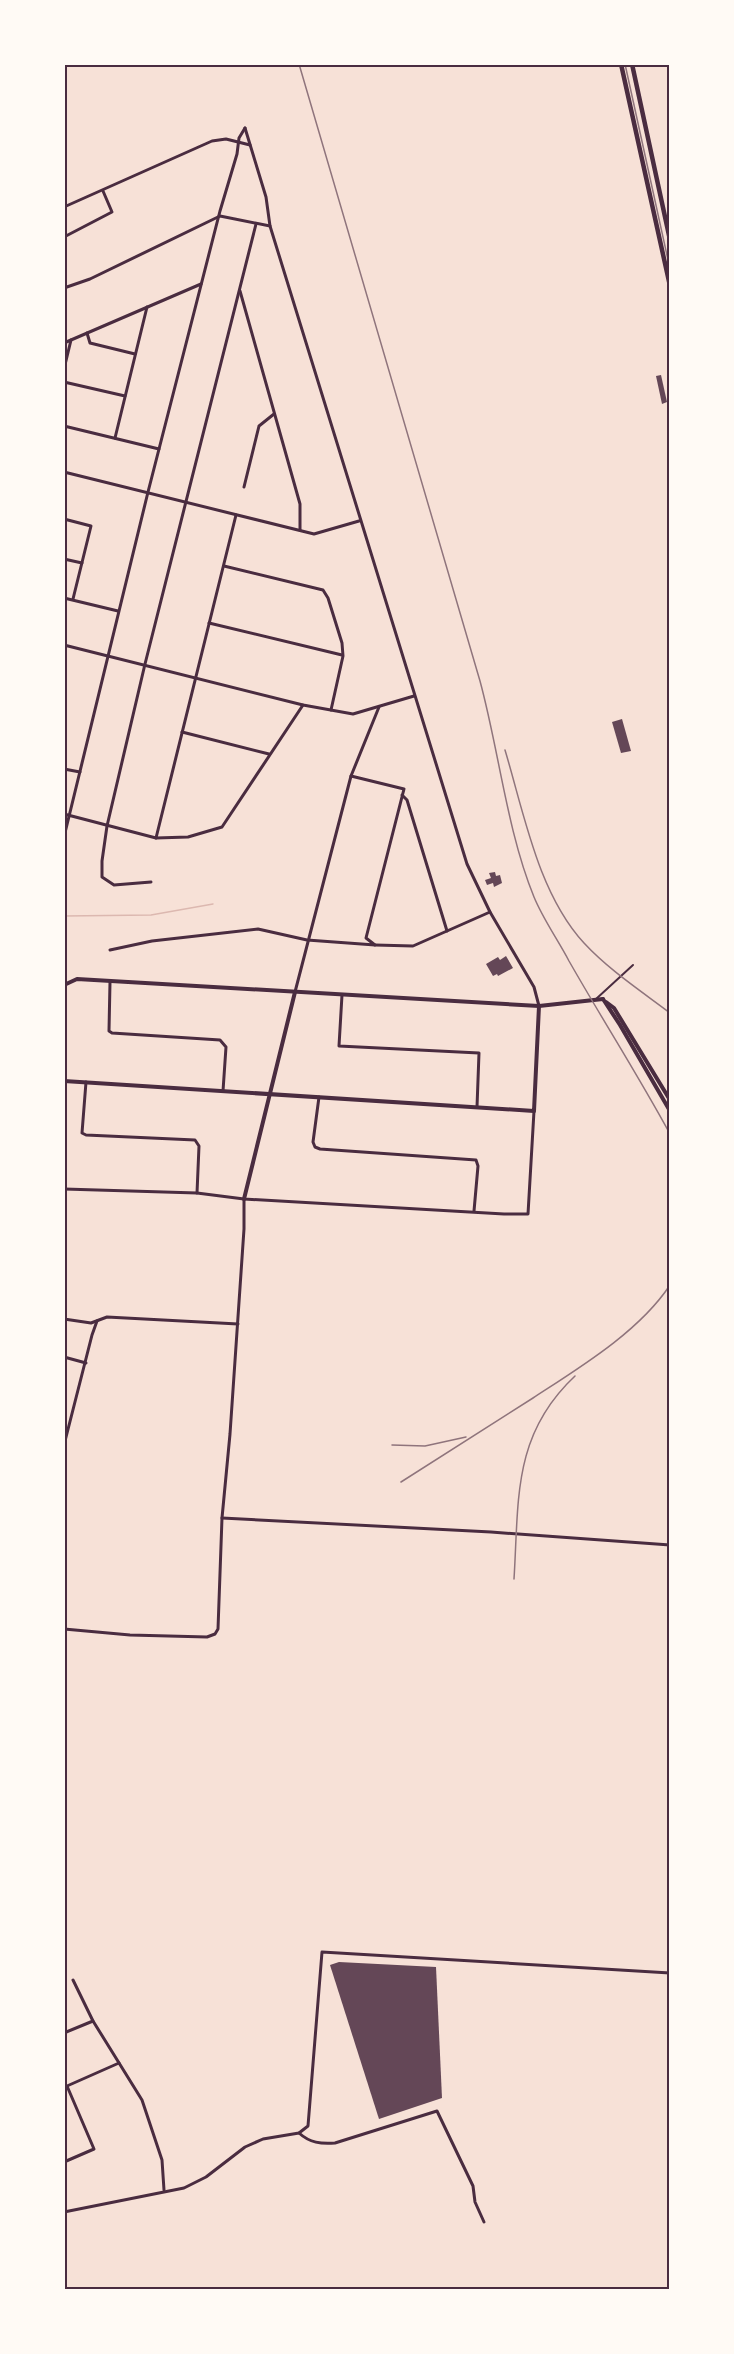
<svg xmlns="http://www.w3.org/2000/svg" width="734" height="2354" viewBox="0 0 734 2354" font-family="Lato,sans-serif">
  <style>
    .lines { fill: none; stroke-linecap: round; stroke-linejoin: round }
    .stream { stroke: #dcb8b0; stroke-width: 1.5 }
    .building { fill: #644757 }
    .pedestrian { stroke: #4a2c40; stroke-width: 2 }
    .minor { stroke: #4a2c40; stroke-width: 3 }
    .tertiary { stroke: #4a2c40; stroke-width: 4 }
    .secondary { stroke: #4a2c40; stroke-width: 4.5 }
    .tram { stroke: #8f747c; stroke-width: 1.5 }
    .rail { stroke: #8f747c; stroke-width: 1.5 }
    .neatline { fill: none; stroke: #4a2c40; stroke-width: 2 }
  </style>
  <rect width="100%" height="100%" fill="#f7e1d7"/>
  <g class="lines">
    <polyline class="stream" points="64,916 151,915 213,904"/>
  </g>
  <g class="building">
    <polygon points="661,375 667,402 662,404 656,376"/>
    <polygon points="622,719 631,751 621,753 612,722"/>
    <polygon points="495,872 496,876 500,875 502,883 494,887 493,883 487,885 485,880 491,878 489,873"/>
    <polygon points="506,956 513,968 498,976 497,974 493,976 486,964 498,957 500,960"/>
    <polygon points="339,1962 436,1967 442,2098 379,2119 330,1965"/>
  </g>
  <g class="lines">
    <polyline class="pedestrian" points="596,999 633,965"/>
    <g class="minor">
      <polyline points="245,128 266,197 270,226 467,864 490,912 534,987 539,1006"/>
      <polyline points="64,207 212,141 226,139 250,145"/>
      <polyline points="64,237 112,212 103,191"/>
      <polyline points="64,288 90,279 220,216 270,226"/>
      <polyline points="240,291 300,504 300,530"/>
      <polyline points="87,333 90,343 135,354"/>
      <polyline points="64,343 201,284"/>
      <polyline points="64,369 71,340"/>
      <polyline points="64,382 125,396"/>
      <polyline points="64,426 159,449"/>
      <polyline points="115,438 147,307"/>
      <polyline points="64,472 314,534 359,521"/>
      <polyline points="244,487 259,426 274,414"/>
      <polyline points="64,519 91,526 73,599"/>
      <polyline points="64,559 82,563"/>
      <polyline points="224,566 323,590 328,598 342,643 343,656 331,710"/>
      <polyline points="64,598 118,611"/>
      <polyline points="209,623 342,655"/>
      <polyline points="64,645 303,705 353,714 414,696"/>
      <polyline points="182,732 269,754"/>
      <polyline points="64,769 80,772"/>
      <polyline points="402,795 407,800 447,931"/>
      <polyline points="64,814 156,838 188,837 222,827 303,705"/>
      <polyline points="64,837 148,492 220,211 237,154 239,138 245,128"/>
      <polyline points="156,838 236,515"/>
      <polyline points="151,882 114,885 102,877 102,861 107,826 145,664 256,224"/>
      <polyline points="375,945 413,946 490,912"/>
      <polyline points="110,950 152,941 258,929 307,940 375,945 366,938 404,789 351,776"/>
      <polyline points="110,982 109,1031 112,1033 220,1040 226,1047 223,1091"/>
      <polyline points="295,992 351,776 379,707"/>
      <polyline points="342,995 339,1046 479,1053 477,1107"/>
      <polyline points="86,1082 82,1133 86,1135 195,1140 199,1146 197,1193"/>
      <polyline points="319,1097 313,1142 315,1147 320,1149 476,1160 478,1166 474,1211"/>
      <polyline points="64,1189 197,1193 244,1199 504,1214 528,1214 534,1111"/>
      <polyline points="64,1319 91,1323 107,1317 238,1324"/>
      <polyline points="64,1357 86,1363"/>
      <polyline points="64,1445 92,1335 97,1321"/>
      <polyline points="222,1518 491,1532 670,1545"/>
      <polyline points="64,1629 130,1635 207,1637 215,1634 218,1629 222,1518 230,1434 244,1229 244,1199"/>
      <polyline points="73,1980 93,2021 142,2100 162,2160 164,2190"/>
      <polyline points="64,2033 93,2021"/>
      <path d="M299,2133C310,2143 321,2144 335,2143L437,2111L473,2186L475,2202L484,2222"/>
      <polyline points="64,2162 94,2149 67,2086 119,2063"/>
      <polyline points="64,2212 184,2188 206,2177 245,2147 263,2139 299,2133 308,2126 322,1952 670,1973"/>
    </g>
    <g class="tertiary">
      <polyline points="64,985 77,979 539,1006 603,999"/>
      <polyline points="603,999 620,1025 670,1111"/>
      <polyline points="606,1002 614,1008 670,1100"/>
      <polyline points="64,1081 534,1111 539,1006"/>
      <polyline points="244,1199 295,992"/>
    </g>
    <g class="secondary">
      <polyline points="621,64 670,286"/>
      <polyline points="632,64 670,240"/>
    </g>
    <polyline class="tram" points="625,64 670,269"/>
    <g class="rail">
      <path d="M299,64L480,681C499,751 507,831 534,897C543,919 558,940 569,961C602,1019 638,1075 670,1134"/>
      <path d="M505,750C524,813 538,893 584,943C609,970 641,991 670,1013"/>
      <polyline points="392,1445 425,1446 466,1437"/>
      <path d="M401,1482C445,1454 489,1426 533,1398C579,1368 639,1332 670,1285"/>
      <path d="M514,1579C519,1500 512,1435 575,1376"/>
    </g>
  </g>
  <rect width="734" height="2354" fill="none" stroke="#fffaf5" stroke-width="132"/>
  <rect x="66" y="66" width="602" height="2222" class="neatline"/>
</svg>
